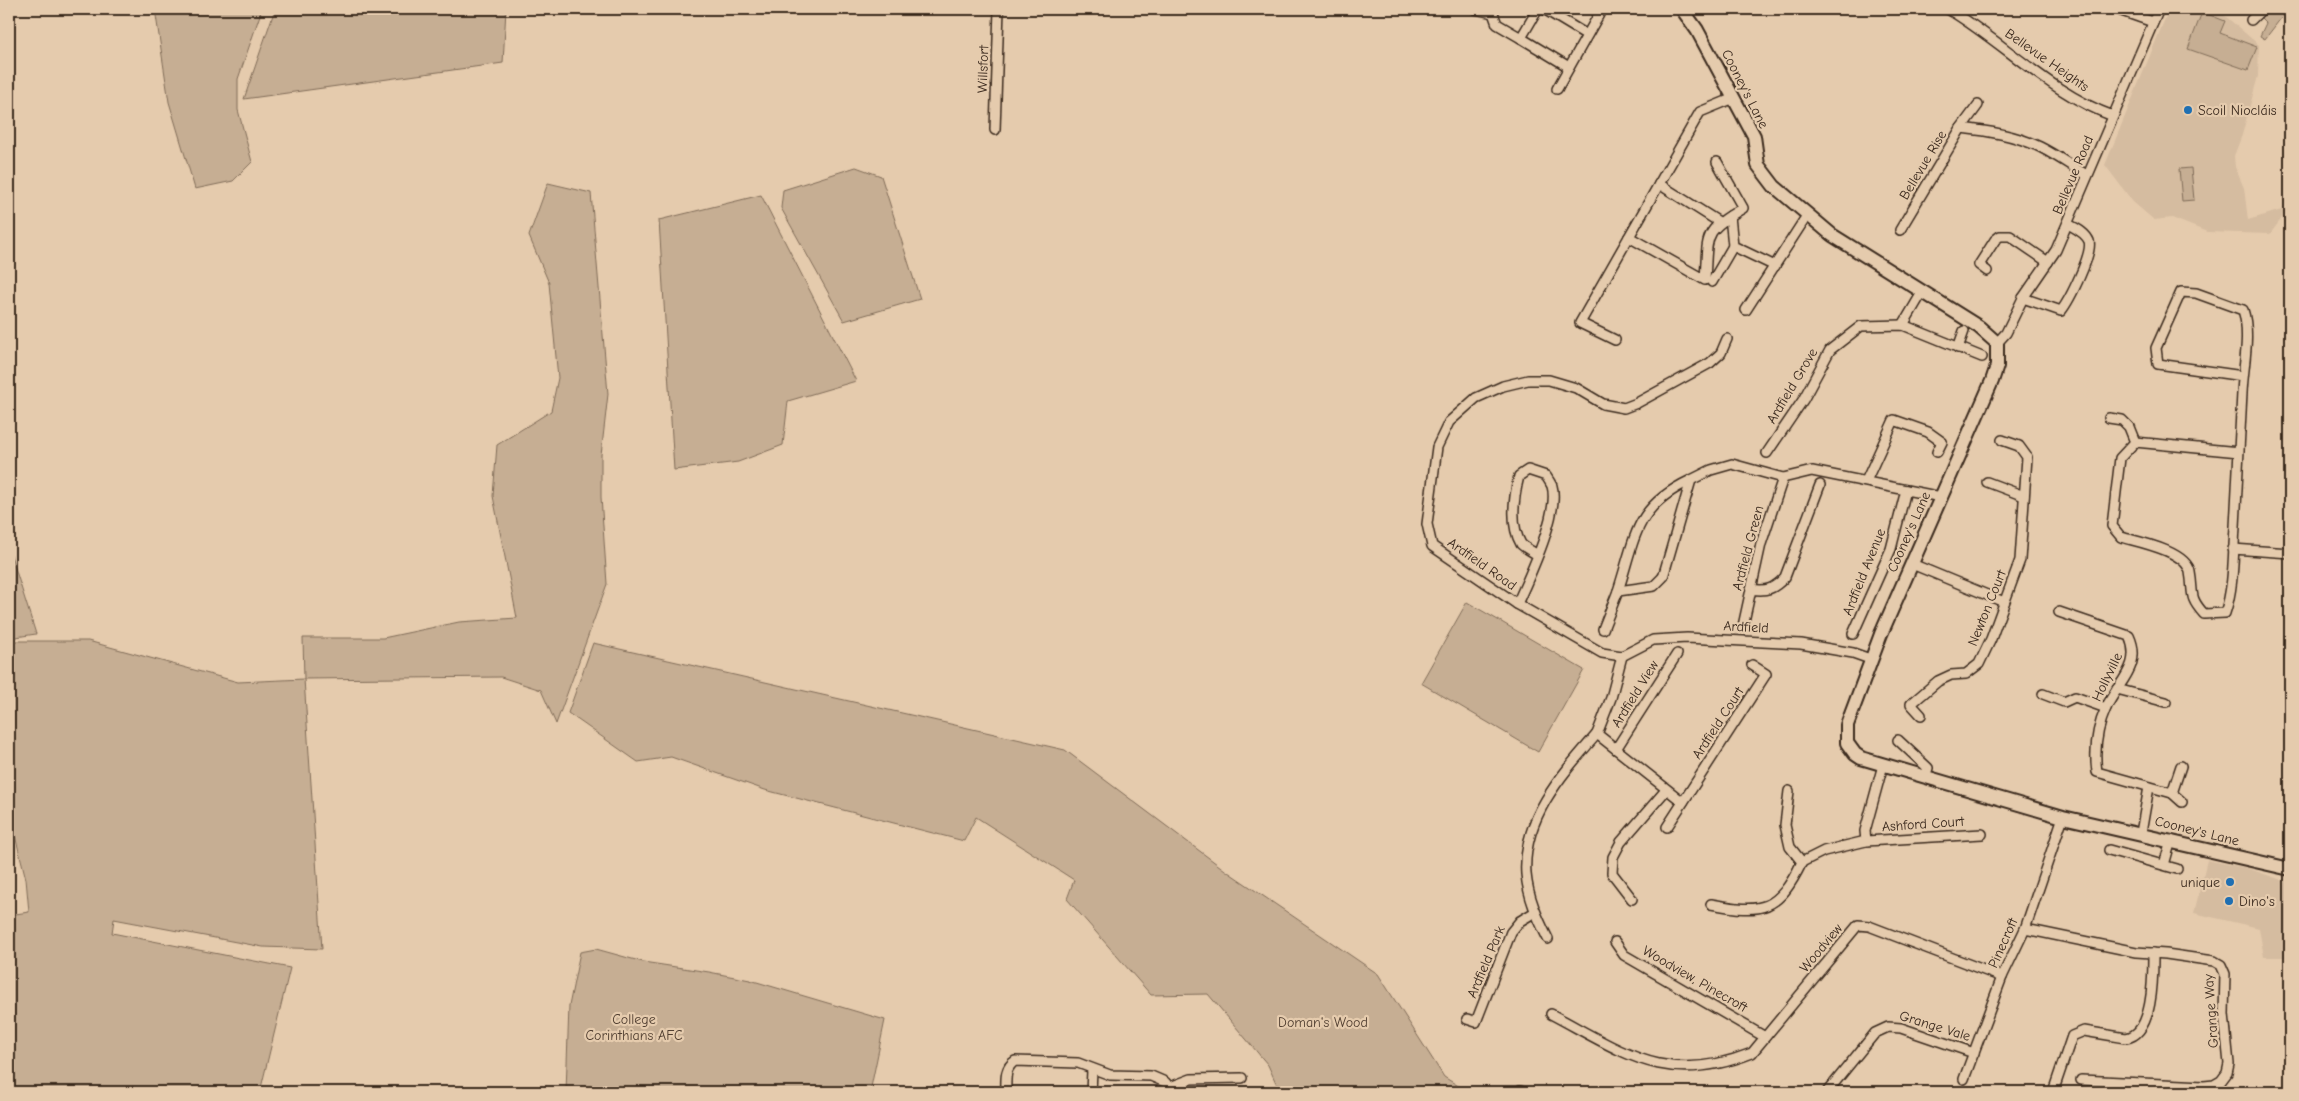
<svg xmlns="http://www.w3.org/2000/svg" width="2299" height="1101" viewBox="0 0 2299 1101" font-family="'Comic Neue',sans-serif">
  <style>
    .built { fill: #d5bca0 }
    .green { fill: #c6ae93; stroke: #806c58 }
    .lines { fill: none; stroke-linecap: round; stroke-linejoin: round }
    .street-casing { stroke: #3b2a1e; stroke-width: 12 }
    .secondary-casing { stroke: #3b2a1e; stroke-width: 16 }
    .street { stroke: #e5cbad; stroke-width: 9 }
    .secondary { stroke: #e5cbad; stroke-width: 12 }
    .poi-dot { fill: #1f6fb2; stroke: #e5cbad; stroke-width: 2 }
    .labels { text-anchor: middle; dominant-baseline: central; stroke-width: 4.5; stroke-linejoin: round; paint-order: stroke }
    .street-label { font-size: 14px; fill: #3b2a1e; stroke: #e5cbad }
    .poi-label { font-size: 14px; fill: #3b2a1e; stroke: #e5cbad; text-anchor: start }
    .park-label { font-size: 14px; fill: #503e30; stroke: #e5cbad }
  </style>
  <rect width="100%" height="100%" fill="#e5cbad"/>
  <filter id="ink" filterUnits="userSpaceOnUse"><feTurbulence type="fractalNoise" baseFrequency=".02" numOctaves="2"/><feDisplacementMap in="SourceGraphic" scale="10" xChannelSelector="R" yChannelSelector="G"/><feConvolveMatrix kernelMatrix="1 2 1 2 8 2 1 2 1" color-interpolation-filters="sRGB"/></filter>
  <g filter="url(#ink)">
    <g class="built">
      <polygon points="2169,9 2217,9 2259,45 2258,76 2242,135 2234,156 2235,167 2244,188 2248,220 2285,209 2282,218 2270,234 2207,232 2172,218 2154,220 2133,202 2105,165"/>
      <polygon points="2207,860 2247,868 2290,883 2290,957 2264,957 2259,928 2194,913"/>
    </g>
    <g class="green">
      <polygon points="155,9 262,9 238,79 238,110 252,162 233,181 195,189 169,102"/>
      <polygon points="275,9 506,9 503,63 244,99"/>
      <polygon points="2270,9 2288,9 2265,39 2260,36 2266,23 2261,18"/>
      <polygon points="2202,12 2225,21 2220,33 2257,47 2248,70 2188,49"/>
      <polygon points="856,167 881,176 920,299 844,321 781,208 783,190"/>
      <polygon points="2191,168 2194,200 2182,201 2179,169"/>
      <polygon points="548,183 591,193 608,394 601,455 601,497 607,584 556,724 541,690 501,677 304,679 322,949 263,947 114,919 112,933 290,968 260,1092 9,1092 9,915 29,912 26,879 9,812 9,641 88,641 238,682 304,679 303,638 383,638 459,622 517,618 493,496 497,445 551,411 558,378 549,283 529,236"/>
      <polygon points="761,195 856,381 788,401 783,445 738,462 674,470 659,220"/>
      <polygon points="9,549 36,634 9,638"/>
      <polygon points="1467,602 1584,670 1538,752 1421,683"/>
      <polygon points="593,643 1065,750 1225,870 1378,974 1444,1077 1468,1092 1280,1092 1268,1065 1208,994 1151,995 1067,899 1074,880 976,817 964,841 765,790 671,757 638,762 568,713"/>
      <polygon points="596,949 643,962 709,972 750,980 885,1020 870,1092 566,1092 569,1006 580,952"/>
    </g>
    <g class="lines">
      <defs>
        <g id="street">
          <polyline points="1475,9 1493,13"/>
          <polyline points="1495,9 1493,13 1497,24 1521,38"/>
          <polyline points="1538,9 1521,38 1569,67"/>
          <polyline points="1544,9 1587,35"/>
          <path d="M1948,9C2004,42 2051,94 2113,116"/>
          <polyline points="2116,9 2153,22"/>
          <polyline points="2251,20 2262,9"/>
          <polyline points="1557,89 1602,9"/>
          <polyline points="1961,128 1978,105"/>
          <polyline points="995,130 999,9"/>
          <polyline points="1659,184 1719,222"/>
          <polyline points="1730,216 1733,246 1775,266"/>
          <path d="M1900,230L1961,128C1988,131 2015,135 2040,147C2056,155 2071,166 2087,175"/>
          <path d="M1629,237L1705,280C1708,235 1702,232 1743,208L1717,162"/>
          <polyline points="1987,271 1979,265 1995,240 2000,236 2010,236 2048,262"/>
          <polyline points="1712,282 1733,246"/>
          <path d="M2023,298L2061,311C2069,301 2093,254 2089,241C2085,232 2075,228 2068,224"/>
          <polyline points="1746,310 1808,214"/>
          <polyline points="1903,325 1923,291"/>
          <polyline points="1615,340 1580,323 1700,112 1734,98"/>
          <polyline points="1997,343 2006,333 2023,298 2056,250 2159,9"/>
          <polyline points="1958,348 1964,331"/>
          <polyline points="2109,418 2122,420 2129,427 2135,442"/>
          <path d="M2239,452L2135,442L2120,458L2112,526L2121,537C2139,542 2186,551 2190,572C2194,594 2188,596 2204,614L2225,613C2234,587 2233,555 2235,527C2237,482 2240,438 2242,393C2243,367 2251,334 2243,310L2196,293L2181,292L2156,348L2158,364L2243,376"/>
          <polyline points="1767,453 1803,400 1830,350 1861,326 1903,325 1982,357"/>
          <polyline points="1866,481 1894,420 1928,432 1942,442 1937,452"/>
          <polyline points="1987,482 2024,496"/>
          <polyline points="2233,549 2290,553"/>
          <polyline points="1912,564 2004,602"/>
          <path d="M1751,589C1766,592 1774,589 1785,577L1820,485"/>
          <path d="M1618,591C1636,536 1634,507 1691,480"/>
          <path d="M1517,604C1528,579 1560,513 1552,486C1550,482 1548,479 1546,476L1528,470L1519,476C1514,496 1510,525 1521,544C1525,548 1533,552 1538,555"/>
          <path d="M2059,612L2129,636C2143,666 2118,682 2106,708C2097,728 2094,750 2097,772L2172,793L2182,802"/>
          <polyline points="1743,626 1761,544 1783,478"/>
          <polyline points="1603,629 1618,591 1654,586 1663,577 1691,480 1711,470 1732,464 1783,478 1812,471 1941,497"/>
          <polyline points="1853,634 1891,549 1906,490"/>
          <polyline points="1622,656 1602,653 1517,604 1432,546 1427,524 1437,447 1449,422 1476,398 1503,386 1528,380 1549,380 1576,388 1603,404 1624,408 1637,403 1710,363 1721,353 1727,339"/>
          <polyline points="1622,656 1653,640 1687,638 1801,644 1853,653 1870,659"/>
          <polyline points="1622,656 1611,698 1597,734 1683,802"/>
          <polyline points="2117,689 2166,702"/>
          <polyline points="2043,694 2064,702 2075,697 2106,708"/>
          <polyline points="1921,715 1911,704 1938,681 1951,675 1966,674 1979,664 1991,639 2020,560 2027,457 2019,446 2002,440"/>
          <polyline points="1898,740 1928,768 1925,777"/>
          <polyline points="1616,749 1677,654"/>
          <polyline points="1883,765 1865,831 1866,841 1982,834"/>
          <polyline points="1789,791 1785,825 1790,847 1802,862 1824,851 1866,841"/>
          <polyline points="2172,793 2181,766"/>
          <polyline points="1667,827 1766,674 1752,665"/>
          <polyline points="2141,833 2149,787"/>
          <polyline points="2109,850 2177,869"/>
          <polyline points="2164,865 2171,840"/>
          <polyline points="1632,899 1612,873 1613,857 1621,842 1666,790"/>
          <path d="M1711,904C1763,914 1778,911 1802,862"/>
          <polyline points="2025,929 2136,952 2166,954 2214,961 2221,965 2225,974 2224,1014 2229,1064 2227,1073 2221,1081 2214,1085 2204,1086 2081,1080"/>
          <path d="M1548,939C1538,919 1528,897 1526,874C1522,818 1563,773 1597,734"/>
          <polyline points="1615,942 1624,955 1765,1037"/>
          <path d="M1551,1014C1625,1053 1666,1087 1752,1053L1858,925L1869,926L2002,977"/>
          <polyline points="1467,1019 1476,1022 1511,932 1520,921 1535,912"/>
          <polyline points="1964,1079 2002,977 2025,929 2063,817"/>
          <polyline points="1170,1087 1191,1079 1242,1078"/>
          <polyline points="1520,1091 1524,1092"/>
          <path d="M1006,1092C1006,1081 1004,1068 1015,1061L1078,1063L1110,1075L1151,1076L1165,1082L1174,1092"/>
          <polyline points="1091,1092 1092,1070"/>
          <polyline points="1827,1092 1875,1033 1888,1027 1901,1028 1974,1053"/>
          <path d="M2053,1092L2072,1036L2084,1031L2126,1038C2154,1034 2153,975 2153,953"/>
        </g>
        <polyline id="secondary" points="1682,9 1697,30 1754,136 1758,165 1774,186 1832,235 1979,327 1997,343 1997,366 1992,381 1881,634 1847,725 1847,743 1855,754 1861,758 2063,817 2290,869"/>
      </defs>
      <use href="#street" class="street-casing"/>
      <use href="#secondary" class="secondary-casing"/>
      <use href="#street" class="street"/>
      <use href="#secondary" class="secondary"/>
    </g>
  </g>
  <g class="poi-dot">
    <circle cx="2188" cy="110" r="5"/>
    <circle cx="2230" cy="882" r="5"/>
    <circle cx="2229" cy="901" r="5"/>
  </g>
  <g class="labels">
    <g class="street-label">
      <text transform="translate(2047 60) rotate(35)">Bellevue Heights</text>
      <text transform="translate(983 69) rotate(-88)">Willsfort</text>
      <text transform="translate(1745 89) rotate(63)">Cooney's Lane</text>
      <text transform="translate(1923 165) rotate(-59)">Bellevue Rise</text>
      <text transform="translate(2073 175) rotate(-67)">Bellevue Road</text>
      <text transform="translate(1792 386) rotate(-59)">Ardfield Grove</text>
      <text transform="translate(1909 532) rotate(-66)">Cooney's Lane</text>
      <text transform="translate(1748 548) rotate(-75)">Ardfield Green</text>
      <text transform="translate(1482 564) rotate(35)">Ardfield Road</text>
      <text transform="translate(1864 572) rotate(-68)">Ardfield Avenue</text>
      <text transform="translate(1987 608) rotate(-68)">Newton Court</text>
      <text transform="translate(1746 627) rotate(3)">Ardfield</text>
      <text transform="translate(2107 677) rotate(-64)">Hollyville</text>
      <text transform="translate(1635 694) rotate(-58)">Ardfield View</text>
      <text transform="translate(1718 723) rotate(-57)">Ardfield Court</text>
      <text transform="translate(1923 824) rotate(-4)">Ashford Court</text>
      <text transform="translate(2197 831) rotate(14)">Cooney's Lane</text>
      <text transform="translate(2003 943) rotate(-66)">Pinecroft</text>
      <text transform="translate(1821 948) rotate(-50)">Woodview</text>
      <text transform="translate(1486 962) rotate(-67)">Ardfield Park</text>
      <text transform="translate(1695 979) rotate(30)">Woodview, Pinecroft</text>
      <text transform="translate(2211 1011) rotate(-94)">Grange Way</text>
      <text transform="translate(1935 1026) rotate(17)">Grange Vale</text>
    </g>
    <g class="poi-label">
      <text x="2198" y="110">Scoil Niocláis</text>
      <text x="2220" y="882" text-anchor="end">unique</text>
      <text x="2239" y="901">Dino's</text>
    </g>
    <g class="park-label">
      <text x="634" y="1019">College<tspan x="634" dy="16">Corinthians AFC</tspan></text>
      <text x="1323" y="1022">Doman's Wood</text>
    </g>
  </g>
  <rect width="2299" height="1101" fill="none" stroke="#e5cbad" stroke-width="30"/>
  <rect x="15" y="15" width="2269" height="1071" fill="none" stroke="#3b2a1e" stroke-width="2" filter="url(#ink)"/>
</svg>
